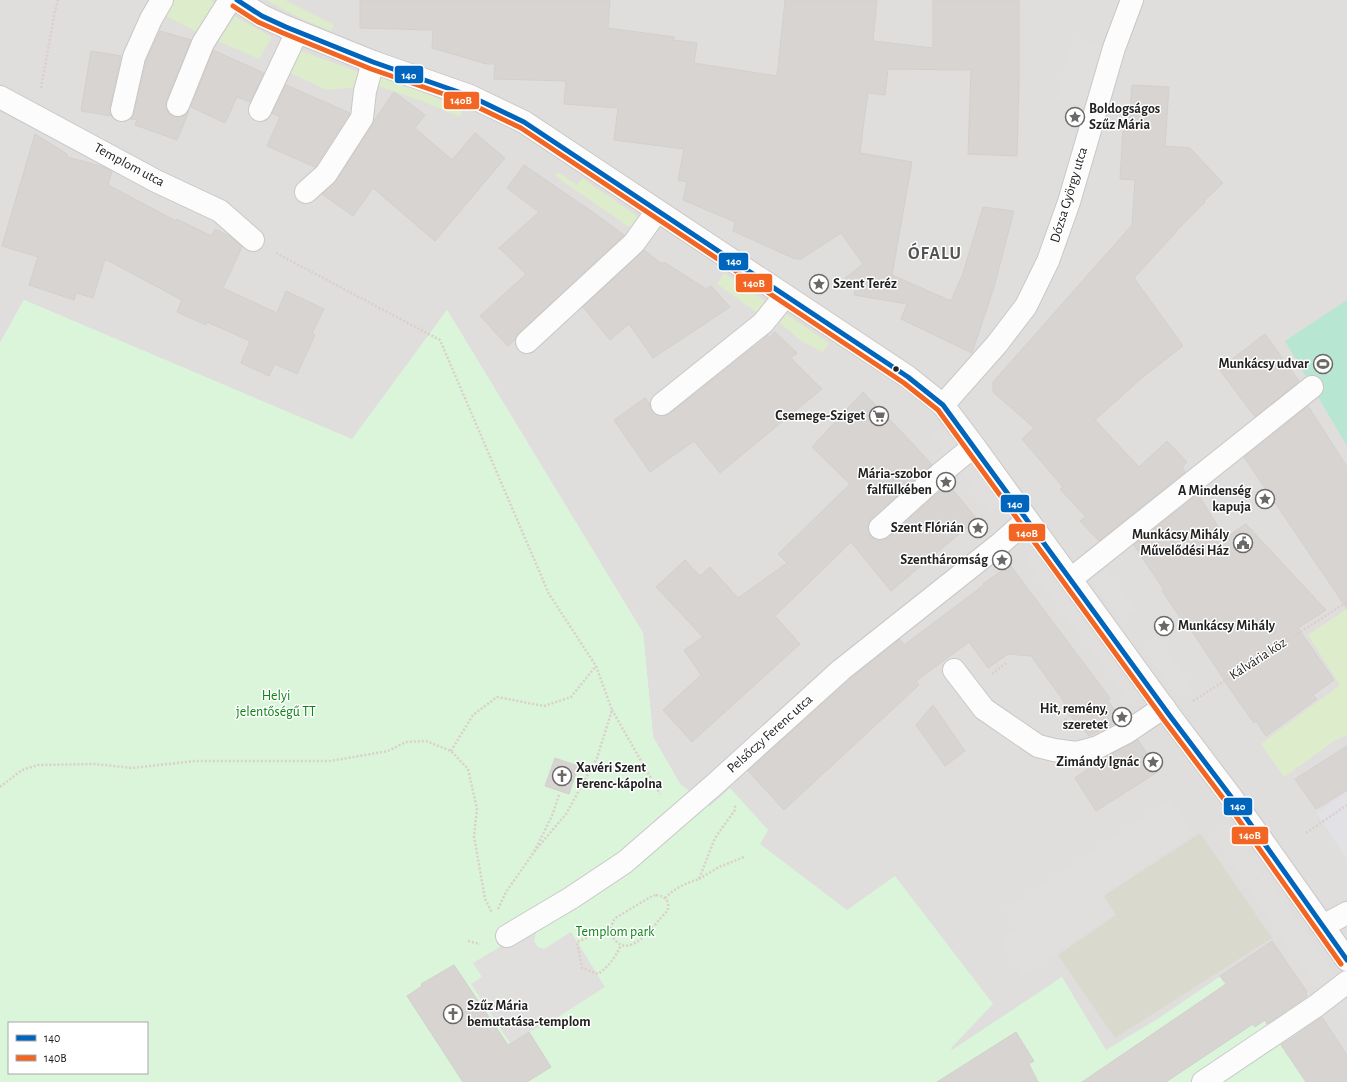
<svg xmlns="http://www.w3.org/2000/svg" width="1347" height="1082" viewBox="0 0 1347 1082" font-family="'Alegreya Sans',sans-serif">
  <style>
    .residential { fill: #dfdedc }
    .construction { fill: #d9d9cd }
    .grass { fill: #ddeccb }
    .park { fill: #daf5da; fill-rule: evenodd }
    .pitch { fill: #b7e6d2 }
    .parking { fill: #e0dfde }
    .plaza { fill: #e2e1e5 }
    .building { fill: #d7d4d2; stroke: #d3d0cc }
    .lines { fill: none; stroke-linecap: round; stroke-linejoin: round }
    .minor-casing { stroke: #c9c8c7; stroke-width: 24 }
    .path { stroke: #dccecd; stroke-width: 2.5; stroke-dasharray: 2 2; stroke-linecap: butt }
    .minor { stroke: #fdfcfc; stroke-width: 22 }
    .bus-1-casing { stroke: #fff; stroke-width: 8 }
    .bus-2-casing { stroke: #fff; stroke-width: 8 }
    .bus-1 { stroke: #0065bd; stroke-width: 5 }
    .bus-2 { stroke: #f26522; stroke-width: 5 }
    .bus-dot { fill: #222; stroke: #fff; stroke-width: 1.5 }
    .labels { text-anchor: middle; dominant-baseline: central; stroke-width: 3; stroke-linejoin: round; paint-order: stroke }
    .poi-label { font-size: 14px; font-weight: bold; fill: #222; stroke: #fff; text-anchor: end }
    .street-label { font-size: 14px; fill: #222; stroke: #fff }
    .park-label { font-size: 14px; fill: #0c8416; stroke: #fff }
    .district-label { font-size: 18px; font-weight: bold; letter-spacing: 1px; fill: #555; stroke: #fff }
    .line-badge { stroke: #fff; stroke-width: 1.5 }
    .badge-label { font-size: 11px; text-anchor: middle; font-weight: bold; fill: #fff }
  </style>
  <rect width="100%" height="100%" fill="#f0eeeb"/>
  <polygon class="residential" points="0,0 1347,0 1347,1082 290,1082 680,784 653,737 643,633 447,310 352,440 24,300 0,343"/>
  <polygon class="construction" points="1200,833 1272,938 1115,1038 1058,955 1116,915 1104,896"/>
  <g class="grass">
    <polygon points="173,0 210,0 219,5 201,34 164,15"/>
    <polygon points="266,0 285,0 334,25 331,31 298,17"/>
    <polygon points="230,14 272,37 259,59 216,40"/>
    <polygon points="299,50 358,72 355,87 327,90 288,72"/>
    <polygon points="380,77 422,92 463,109 460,117 419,100 378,86"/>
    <polygon points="558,172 577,185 582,178 640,218 632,229 555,176"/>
    <polygon points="724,273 768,303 760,315 717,284"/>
    <polygon points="786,314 829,343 823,352 801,341 780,323"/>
    <polygon points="1347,609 1347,735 1334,741 1284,777 1261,744 1340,685 1308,635"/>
  </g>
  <path class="park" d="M24,300L352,439L447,310L643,633L653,737L680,784L710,806L730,788L768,830L760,844L847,910L895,876L993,1004L951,1048L952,1050L1062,977L1106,1050L1159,1018L1272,941L1316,1006L1327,1025L1347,1055V1082H0V343ZM9,1023H147V1073H9Z"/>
  <polygon class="pitch" points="1347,300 1347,446 1285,341"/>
  <g class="parking">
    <polygon points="1073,38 1114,48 1095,108 1057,98"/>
    <polygon points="941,426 1001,504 991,512 931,434"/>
    <polygon points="1032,551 1140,698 1131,705 1023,558"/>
    <polygon points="1106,569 1136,610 1121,620 1091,580"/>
    <polygon points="1156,636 1193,687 1179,697 1141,647"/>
    <polygon points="1171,800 1193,833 1101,895 1113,914 1022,975 1000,941 1018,929 1005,910"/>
    <polygon points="1230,823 1263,872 1246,884 1213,834"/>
    <polygon points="1266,875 1335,975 1317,988 1248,888"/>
    <polygon points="533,927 536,933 534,941 538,947 544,949 571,932 605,987 547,1024 528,1032 510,1043 471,984 482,977 473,963"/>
    <polygon points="1347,993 1347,1024 1332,1002"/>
  </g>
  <polygon class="plaza" points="1347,792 1347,859 1316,813"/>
  <g class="building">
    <polygon points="360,0 610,0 608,28 674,37 673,40 697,43 694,63 777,76 785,0 877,0 873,41 933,48 933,0 1019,0 1019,82 1017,156 968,154 971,70 888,69 885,95 868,93 863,128 860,153 912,162 892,275 951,301 962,276 983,207 1014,211 994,287 972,353 901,319 907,304 854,295 855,286 839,283 863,264 841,233 801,259 795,259 733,231 735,222 683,200 687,182 678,180 684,149 614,140 618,108 564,104 566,81 494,79 495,64 487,64 432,48 433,30 360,28"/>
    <polygon points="160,31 191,40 166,101 166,107 168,113 173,116 180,117 185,115 189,111 177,140 135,125 137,120 130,119 134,113 146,61"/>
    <polygon points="213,50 264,73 250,102 237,97 225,123 191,107"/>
    <polygon points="91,51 121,56 110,107 112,116 81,111"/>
    <polygon points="286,85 350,113 315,167 267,146 280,117 272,113"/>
    <polygon points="1132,85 1169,87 1165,146 1190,148 1223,183 1204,201 1205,202 1176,231 1177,231 1134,278 1183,346 1144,376 1095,420 1139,467 1167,441 1187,462 1182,467 1185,472 1099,541 1080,521 1086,517 1060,489 1063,487 1022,439 1034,428 993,392 993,382 1132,225 1135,180 1120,179 1123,131 1129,131"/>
    <polygon points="394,92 425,115 415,128 452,160 475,133 505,158 435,241 373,188 353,216 322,194 336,181 374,121"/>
    <polygon points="35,134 67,154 67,157 104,167 112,171 108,185 176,221 177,219 211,236 215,229 230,236 242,247 223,288 277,313 286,291 324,309 312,333 315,335 297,374 275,364 269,376 241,363 250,341 207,322 206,325 177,312 182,300 105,259 93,298 76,293 74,300 29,285 38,257 2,246"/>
    <polygon points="524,165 594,213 624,235 519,333 515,340 508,346 480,316 526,274 499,248 539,212 507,188"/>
    <polygon points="644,250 662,264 664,262 706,289 711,286 730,307 653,358 629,324 610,340 583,307"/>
    <polygon points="775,332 797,353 791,358 822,389 720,473 694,441 650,472 614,420 645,398 650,404 652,411 657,415 664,416 669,414 765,338 768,335 769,337"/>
    <polygon points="1265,334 1299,381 1255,417 1219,369"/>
    <polygon points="863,392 914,445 932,465 871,519 868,524 868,530 870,536 877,540 882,540 888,538 948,484 977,519 891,591 851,542 775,616 800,644 692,742 663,710 701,675 684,650 703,637 656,587 685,560 700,576 710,567 738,598 787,563 778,554 850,484 812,447"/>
    <polygon points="1308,406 1347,467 1347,609 1244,457"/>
    <polygon points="1198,494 1225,538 1246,524 1326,610 1298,628 1334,680 1313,695 1317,699 1266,736 1256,721 1254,723 1232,692 1183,618 1181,619 1162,591 1164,590 1134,545"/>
    <polygon points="1010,565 1110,698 1108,701 1122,720 1089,736 1082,727 1068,714 1063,700 1031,656 1008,654 988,668 969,642 916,681 919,685 784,810 748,771 849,680 900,639 904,645 984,585 983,584"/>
    <polygon points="933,705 965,751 945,766 916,725"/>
    <polygon points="1138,740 1159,771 1096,811 1075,778 1105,757"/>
    <polygon points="1347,746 1347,790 1316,809 1295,779"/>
    <polygon points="555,758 578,766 569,794 545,786"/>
    <polygon points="1272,941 1307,992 1306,993 1308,996 1267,1024 1265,1020 1255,1027 1253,1024 1166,1082 1082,1082 1226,984 1220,976"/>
    <polygon points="454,965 508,1045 529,1032 551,1067 527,1082 463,1082 407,996 422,986 421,984"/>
    <polygon points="1322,1017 1347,1055 1347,1082 1306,1082 1281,1045"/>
    <polygon points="1016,1032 1034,1061 1029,1064 1038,1082 937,1082"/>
  </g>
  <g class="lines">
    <defs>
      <g id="minor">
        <polyline points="237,0 262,16 286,27 373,62 470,96 524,122 908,377 943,405 974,446 1170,716 1232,798 1347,960"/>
        <polyline points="0,97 156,181 220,211 253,240"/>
        <polyline points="178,105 203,43 230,0"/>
        <polyline points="122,110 134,57 151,19 162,0"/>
        <polyline points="260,110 297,32"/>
        <polyline points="306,192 326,174 362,118 365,91 373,62"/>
        <polyline points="527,342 634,243 657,211"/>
        <polyline points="662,404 763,323 785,296"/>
        <polyline points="943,405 997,344 1026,306 1048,261 1069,202 1114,48 1132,0"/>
        <polyline points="880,528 941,473 974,446"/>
        <polyline points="1071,579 1312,387"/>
        <polyline points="954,670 984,709 1038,746 1054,750 1076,753 1098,747 1127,732 1164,707"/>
        <polyline points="1323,926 1347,913"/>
        <polyline points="507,936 571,898 625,862 715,784 841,670 1001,543 1027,520"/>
        <polyline points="1203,1082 1316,1006 1347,982"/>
      </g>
    </defs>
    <use href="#minor" class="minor-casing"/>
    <g class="path">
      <polyline points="41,88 55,11 58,0"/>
      <polyline points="276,253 440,340 549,594 596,666 612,710 597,758 566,814 534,852"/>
      <polyline points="992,674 1006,663"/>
      <polyline points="1193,701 1347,602"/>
      <polyline points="612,710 660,794"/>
      <polyline points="1062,723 1068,717"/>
      <polyline points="451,751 473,715 497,697 544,706 571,697 596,666"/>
      <polyline points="0,787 22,770 38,765 95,764 132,768 195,761 330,761 388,751 406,742 426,741 451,751 468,769 477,809 474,836 485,899 492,913"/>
      <polyline points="1306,833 1347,805"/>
      <polyline points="699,879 719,867 744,857"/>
      <path d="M656,895C665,896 671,902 667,911C653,926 626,967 610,932L613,921L617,917L652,896Z"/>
      <path d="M665,898C675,888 686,883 699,879L715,838L735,810V804"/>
      <polyline points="498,909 506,892 534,852 552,816 559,795"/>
      <path d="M610,932L593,935L577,942L582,968L598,974C609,966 615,958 621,945"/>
      <polyline points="468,941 480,944"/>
    </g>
    <use href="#minor" class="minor"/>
    <defs>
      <polyline id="bus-1" points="237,0 262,16 286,27 373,62 470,96 524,122 908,377 943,405 1170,716 1232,798 1347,960"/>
      <polyline id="bus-2" points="233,6 258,22 283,33 371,69 467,102 521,128 904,383 938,410 1164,720 1226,802 1341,964"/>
    </defs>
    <use href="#bus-1" class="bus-1-casing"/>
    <use href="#bus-2" class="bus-2-casing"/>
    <use href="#bus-1" class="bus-1"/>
    <use href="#bus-2" class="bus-2"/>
  </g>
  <defs>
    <symbol id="sight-ring" viewBox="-11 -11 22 22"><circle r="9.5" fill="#fff" stroke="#6a6968" stroke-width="1.5"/><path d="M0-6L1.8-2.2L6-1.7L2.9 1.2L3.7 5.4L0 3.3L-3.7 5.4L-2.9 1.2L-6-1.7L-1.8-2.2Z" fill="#6a6968"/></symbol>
    <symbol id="stadium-ring" viewBox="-11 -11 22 22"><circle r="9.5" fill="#fff" stroke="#6a6968" stroke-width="1.5"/><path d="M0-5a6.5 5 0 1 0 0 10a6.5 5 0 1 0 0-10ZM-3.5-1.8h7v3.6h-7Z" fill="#6a6968"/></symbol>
    <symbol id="supermarket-ring" viewBox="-11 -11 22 22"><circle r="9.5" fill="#fff" stroke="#6a6968" stroke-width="1.5"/><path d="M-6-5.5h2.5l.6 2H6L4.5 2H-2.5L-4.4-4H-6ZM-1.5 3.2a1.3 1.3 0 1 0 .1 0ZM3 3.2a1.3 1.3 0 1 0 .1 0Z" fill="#6a6968"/></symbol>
    <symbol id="civic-ring" viewBox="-11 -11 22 22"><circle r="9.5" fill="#fff" stroke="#6a6968" stroke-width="1.5"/><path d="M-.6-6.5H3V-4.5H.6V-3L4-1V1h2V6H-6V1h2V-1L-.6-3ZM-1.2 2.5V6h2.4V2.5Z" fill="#6a6968"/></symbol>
    <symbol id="church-ring" viewBox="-11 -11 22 22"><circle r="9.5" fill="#fff" stroke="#6a6968" stroke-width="1.5"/><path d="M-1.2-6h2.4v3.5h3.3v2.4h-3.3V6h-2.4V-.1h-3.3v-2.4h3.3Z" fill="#6a6968"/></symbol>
  </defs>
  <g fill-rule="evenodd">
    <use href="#sight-ring" x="1064" y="106" width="22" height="22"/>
    <use href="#sight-ring" x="808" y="273" width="22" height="22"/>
    <use href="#stadium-ring" x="1312" y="353" width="22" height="22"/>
    <use href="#supermarket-ring" x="868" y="405" width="22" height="22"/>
    <use href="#sight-ring" x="935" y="471" width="22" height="22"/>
    <use href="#sight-ring" x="1254" y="488" width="22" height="22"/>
    <use href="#sight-ring" x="967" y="517" width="22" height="22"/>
    <use href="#civic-ring" x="1232" y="532" width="22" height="22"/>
    <use href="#sight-ring" x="991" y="549" width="22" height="22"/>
    <use href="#sight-ring" x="1153" y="615" width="22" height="22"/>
    <use href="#sight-ring" x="1111" y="706" width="22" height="22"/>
    <use href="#sight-ring" x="1142" y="751" width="22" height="22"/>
    <use href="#church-ring" x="551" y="765" width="22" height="22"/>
    <use href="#church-ring" x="442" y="1003" width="22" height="22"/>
  </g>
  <circle class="bus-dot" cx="896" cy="369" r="3.5"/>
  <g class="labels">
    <g class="poi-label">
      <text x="1089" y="109" text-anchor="start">Boldogságos<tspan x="1089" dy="16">Szűz Mária</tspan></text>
      <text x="833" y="284" text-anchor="start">Szent Teréz</text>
      <text x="1309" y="364">Munkácsy udvar</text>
      <text x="865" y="416">Csemege-Sziget</text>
      <text x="932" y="474">Mária-szobor<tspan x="932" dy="16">falfülkében</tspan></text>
      <text x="1251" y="491">A Mindenség<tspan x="1251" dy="16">kapuja</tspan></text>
      <text x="964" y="528">Szent Flórián</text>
      <text x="1229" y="535">Munkácsy Mihály<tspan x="1229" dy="16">Művelődési Ház</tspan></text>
      <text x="988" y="560">Szentháromság</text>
      <text x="1178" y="626" text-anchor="start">Munkácsy Mihály</text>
      <text x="1108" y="709">Hit, remény,<tspan x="1108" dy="16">szeretet</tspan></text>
      <text x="1139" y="762">Zimándy Ignác</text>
      <text x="576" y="768" text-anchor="start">Xavéri Szent<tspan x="576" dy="16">Ferenc-kápolna</tspan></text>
      <text x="467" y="1006" text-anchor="start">Szűz Mária<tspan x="467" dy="16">bemutatása-templom</tspan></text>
    </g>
    <g class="street-label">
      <text transform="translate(129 165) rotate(28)">Templom utca</text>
      <text transform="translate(1069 195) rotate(-73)">Dózsa György utca</text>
      <text transform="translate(1258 659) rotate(-33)">Kálvária köz</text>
      <text transform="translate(770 734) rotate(-42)">Pelsőczy Ferenc utca</text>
    </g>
    <g class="park-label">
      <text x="276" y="696">Helyi<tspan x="276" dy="16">jelentőségű TT</tspan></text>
      <text x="615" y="932">Templom park</text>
    </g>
    <g class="district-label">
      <text x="935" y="254">ÓFALU</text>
    </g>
  </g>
  <g class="line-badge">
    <rect x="394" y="65" width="30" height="19" rx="4" fill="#0065bd"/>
    <rect x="443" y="91" width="37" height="19" rx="4" fill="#f26522"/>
    <rect x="718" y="252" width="31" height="19" rx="4" fill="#0065bd"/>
    <rect x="735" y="273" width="38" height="20" rx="4" fill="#f26522"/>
    <rect x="1000" y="494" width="30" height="19" rx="4" fill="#0065bd"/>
    <rect x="1008" y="523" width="38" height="19" rx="4" fill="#f26522"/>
    <rect x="1223" y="797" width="30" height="19" rx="4" fill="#0065bd"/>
    <rect x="1231" y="826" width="38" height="19" rx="4" fill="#f26522"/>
  </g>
  <g class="badge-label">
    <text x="409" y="79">140</text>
    <text x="461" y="104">140B</text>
    <text x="734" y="265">140</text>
    <text x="754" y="287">140B</text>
    <text x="1015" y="508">140</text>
    <text x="1027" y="537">140B</text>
    <text x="1238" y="810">140</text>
    <text x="1250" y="839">140B</text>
  </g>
  <rect x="8" y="1022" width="140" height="52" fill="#ffffff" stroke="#a7a7a7"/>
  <rect x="16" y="1035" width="20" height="6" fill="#0065bd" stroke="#a7a7a7"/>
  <text x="44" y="1042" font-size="12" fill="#222222">140</text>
  <rect x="16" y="1055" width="20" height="6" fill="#f26522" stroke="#a7a7a7"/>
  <text x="44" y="1062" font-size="12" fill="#222222">140B</text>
</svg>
